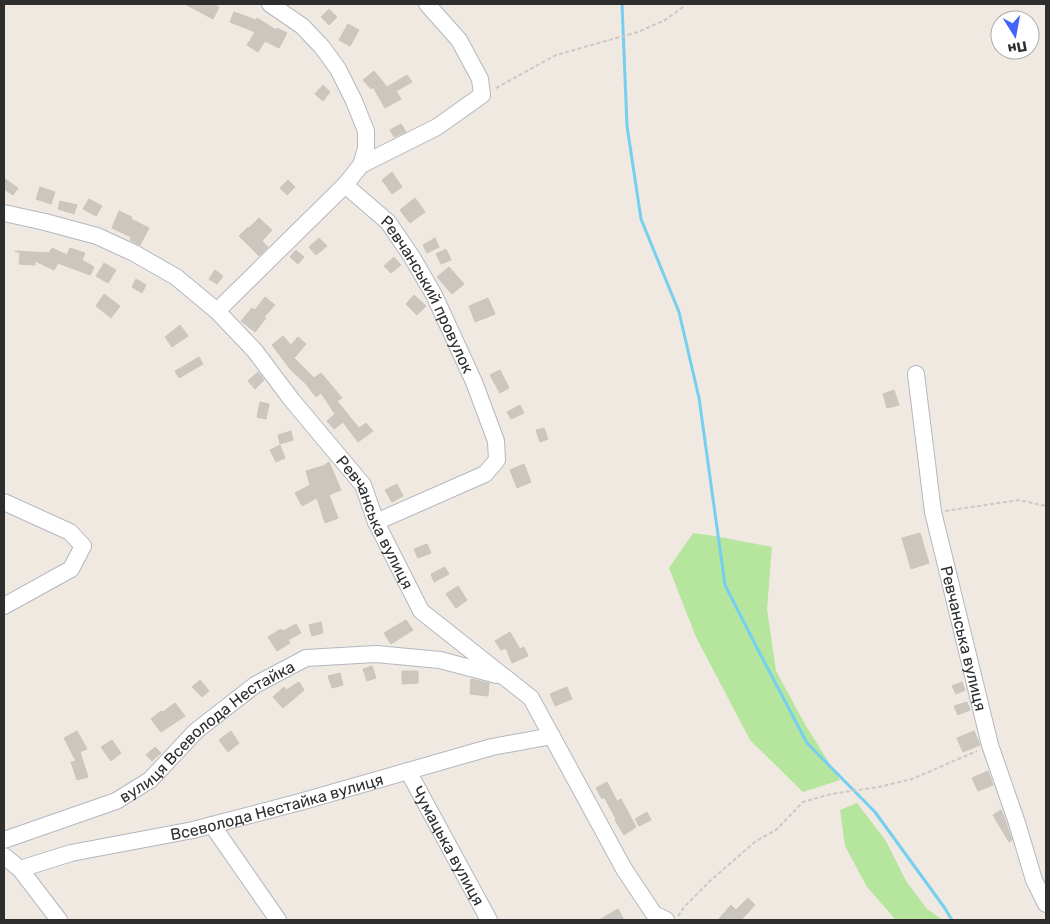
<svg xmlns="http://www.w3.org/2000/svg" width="1050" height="924" viewBox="0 0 1050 924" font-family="Rubik,sans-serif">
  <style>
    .green { fill: #b6e59e }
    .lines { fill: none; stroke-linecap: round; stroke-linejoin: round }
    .stream { stroke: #75cff0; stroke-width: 3 }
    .building { fill: #cbc7bf; stroke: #cbc5ba }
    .minor-casing { stroke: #b4b7c1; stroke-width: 18 }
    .path { stroke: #c9c9c9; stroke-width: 2; stroke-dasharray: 4 2.5; stroke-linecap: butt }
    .minor { stroke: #fff; stroke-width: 16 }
    .labels { text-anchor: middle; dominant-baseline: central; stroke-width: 4; stroke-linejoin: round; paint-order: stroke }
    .street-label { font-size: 16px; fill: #2e2e2e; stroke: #fff }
  </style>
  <rect width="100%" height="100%" fill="#efe9e1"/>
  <g class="green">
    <polygon points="693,533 715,536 772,547 767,609 776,671 806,726 840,780 803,792 750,740 696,637 669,568"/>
    <polygon points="857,803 886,841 906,881 927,909 943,920 896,920 867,887 845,846 840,810"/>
  </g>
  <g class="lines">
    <polyline class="stream" points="622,4 627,126 641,219 679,312 699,398 725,585 757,648 807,743 875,812 944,907 952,920"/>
  </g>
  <g class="building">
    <polygon points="185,4 212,4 219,7 213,19"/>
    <polygon points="329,9 337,17 329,25 321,17"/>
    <polygon points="234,12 256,20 257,18 276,30 277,28 287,33 279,48 265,41 258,52 247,45 255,32 230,22"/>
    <polygon points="348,24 359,30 350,46 339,40"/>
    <polygon points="374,71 387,87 407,75 412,82 396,91 401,99 385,108 373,87 371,89 363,80"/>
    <polygon points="323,85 330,92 323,101 315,94"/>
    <polygon points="401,124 406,132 394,137 390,130"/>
    <polygon points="392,172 402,187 392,194 382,180"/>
    <polygon points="4,178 18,188 13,195 4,189"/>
    <polygon points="288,180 295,187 287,195 280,188"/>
    <polygon points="40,187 55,192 51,204 36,199"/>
    <polygon points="415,198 425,212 410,223 400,210"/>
    <polygon points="89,199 102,206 96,216 83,209"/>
    <polygon points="60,201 77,205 74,214 58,209"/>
    <polygon points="119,211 132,217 131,219 149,228 140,245 130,240 131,237 112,228"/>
    <polygon points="259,218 272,230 262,241 268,247 259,256 239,236 248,227 249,228"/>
    <polygon points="319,238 327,246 316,255 309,247"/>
    <polygon points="435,238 439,247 427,253 423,245"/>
    <polygon points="52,248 67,255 70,248 85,253 82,260 94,267 90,275 58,263 54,270 35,261 35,265 19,264 20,253 15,251 49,253"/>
    <polygon points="446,249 451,260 441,264 436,254"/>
    <polygon points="296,250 304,257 298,264 290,257"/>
    <polygon points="394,257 401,265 391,273 384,266"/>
    <polygon points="104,263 116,270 108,283 96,276"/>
    <polygon points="449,267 464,284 452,294 437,277"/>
    <polygon points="215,270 223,276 217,284 209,279"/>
    <polygon points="136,279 146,285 142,293 132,287"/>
    <polygon points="104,294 120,306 111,318 96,306"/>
    <polygon points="414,295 426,306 417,315 406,304"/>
    <polygon points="265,297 275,305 264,317 266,318 255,332 241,321 252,308 255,310"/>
    <polygon points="488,298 495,314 475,322 469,306"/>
    <polygon points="180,325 188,336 172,347 165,337"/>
    <polygon points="283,336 291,345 298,337 306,344 294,358 314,378 321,373 342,398 337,401 359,428 366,423 373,431 358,442 343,422 334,429 327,421 335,414 321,393 316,397 306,384 291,370 272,345"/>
    <polygon points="199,357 203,364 179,378 175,371"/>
    <polygon points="500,370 509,388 500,393 490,375"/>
    <polygon points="258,372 264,380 255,389 248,381"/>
    <polygon points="894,390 899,405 887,408 883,394"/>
    <polygon points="260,402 269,404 266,419 257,417"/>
    <polygon points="520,405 524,413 511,419 507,412"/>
    <polygon points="544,428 548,439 540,442 536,430"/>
    <polygon points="291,431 293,440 280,444 278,435"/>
    <polygon points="280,445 285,458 276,462 270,450"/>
    <polygon points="329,462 341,490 329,495 338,518 325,523 317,498 302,506 295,493 310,485 306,471 323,466"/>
    <polygon points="524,464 531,482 517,488 510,470"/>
    <polygon points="397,484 403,496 392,502 385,490"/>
    <polygon points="920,533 929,563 911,569 902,538"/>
    <polygon points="427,544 431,553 418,558 414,549"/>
    <polygon points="445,567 449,574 434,582 431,574"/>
    <polygon points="458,586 467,600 456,608 446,594"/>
    <polygon points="406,620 413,630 391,644 384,633"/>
    <polygon points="321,622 323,633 312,636 309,625"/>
    <polygon points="296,624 301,633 288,640 290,643 277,651 268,637 281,629 283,631"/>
    <polygon points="510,632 520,649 524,647 528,656 512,663 506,648 501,650 495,641"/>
    <polygon points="372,666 376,678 367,681 363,669"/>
    <polygon points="402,671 418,671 418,683 402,684"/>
    <polygon points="340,673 343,685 332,688 328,676"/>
    <polygon points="471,679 489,683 488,696 470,694"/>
    <polygon points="200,680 209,691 202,697 192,687"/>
    <polygon points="299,682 304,690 283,708 273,697 284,687 286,690"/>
    <polygon points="962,682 965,690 956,694 952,686"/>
    <polygon points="567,687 572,699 555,706 550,694"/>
    <polygon points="967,702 970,710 958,715 954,706"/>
    <polygon points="175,703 185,716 161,732 151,719 161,711 163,712"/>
    <polygon points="77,731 87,749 80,752 88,777 77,780 71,762 76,761 64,738"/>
    <polygon points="231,731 239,743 228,752 219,740"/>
    <polygon points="974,731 980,745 963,752 957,738"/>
    <polygon points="112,740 121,753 111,761 101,747"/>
    <polygon points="155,747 161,753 152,761 146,755"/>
    <polygon points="988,771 993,785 978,791 972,778"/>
    <polygon points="607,782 617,801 621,799 636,827 624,835 615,820 616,819 604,797 602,799 596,788"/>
    <polygon points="1001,810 1004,817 1012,840 1009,842 993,815"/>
    <polygon points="647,812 651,820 639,826 635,819"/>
    <polygon points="748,898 755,905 741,920 718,920 731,905 736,910"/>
    <polygon points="618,909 624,920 599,920"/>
  </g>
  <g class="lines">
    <defs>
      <g id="minor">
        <polyline points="270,4 302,26 322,47 338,69 354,101 366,131 366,149 361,165 345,185"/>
        <polyline points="361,165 437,127 482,95 480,79 459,40 427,4"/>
        <path id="s1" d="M4,213L45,222L97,236L134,253L176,277L217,311L255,351L291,399L363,485L376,522L421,611L531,698L624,869L654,914L666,920"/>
        <path id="s2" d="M217,311L345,185L388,222L412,257L434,295L474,382L496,441L497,460L485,474L376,522"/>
        <path id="s3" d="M916,374L933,512L990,745L1017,823L1034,880L1046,904"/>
        <polyline points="4,502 70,532 83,546 71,569 4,606"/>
        <path id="s4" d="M408,771L489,920"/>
        <polyline points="212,825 278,920"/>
        <path id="s5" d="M4,840L116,801L150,780L196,731L255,685L306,658L376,654L440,660L497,675"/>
        <path id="s6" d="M4,856L20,869L71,853L193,830L300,802L492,747L552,736"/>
        <polyline points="20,869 59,920"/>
      </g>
    </defs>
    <use href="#minor" class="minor-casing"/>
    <g class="path">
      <polyline points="496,88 556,55 638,32 665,20 683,7 684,4"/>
      <polyline points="945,511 1019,500 1046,506"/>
      <polyline points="678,916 685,906 711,880 756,841 776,830 803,802 831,794 879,787 912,779 977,751"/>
    </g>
    <use href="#minor" class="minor"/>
  </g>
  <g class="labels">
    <g class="street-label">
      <text stroke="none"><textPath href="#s2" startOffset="319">Ревчанський провулок</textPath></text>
      <text stroke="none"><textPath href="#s1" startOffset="504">Ревчанська вулиця</textPath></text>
      <text stroke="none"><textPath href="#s3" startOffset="269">Ревчанська вулиця</textPath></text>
      <text stroke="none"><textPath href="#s5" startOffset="234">вулиця Всеволода Нестайка</textPath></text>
      <text stroke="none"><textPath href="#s6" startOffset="285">Всеволода Нестайка вулиця</textPath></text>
      <text stroke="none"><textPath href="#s4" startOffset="85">Чумацька вулиця</textPath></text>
    </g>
  </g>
  <rect width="1050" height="924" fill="none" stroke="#2e2e2e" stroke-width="10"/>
  <g transform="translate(1015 35) rotate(169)"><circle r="24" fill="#ffffff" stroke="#ababab"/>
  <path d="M0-4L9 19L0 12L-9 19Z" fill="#4264fb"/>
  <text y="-8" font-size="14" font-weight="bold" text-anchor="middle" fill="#2e2e2e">Пн</text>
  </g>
</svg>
